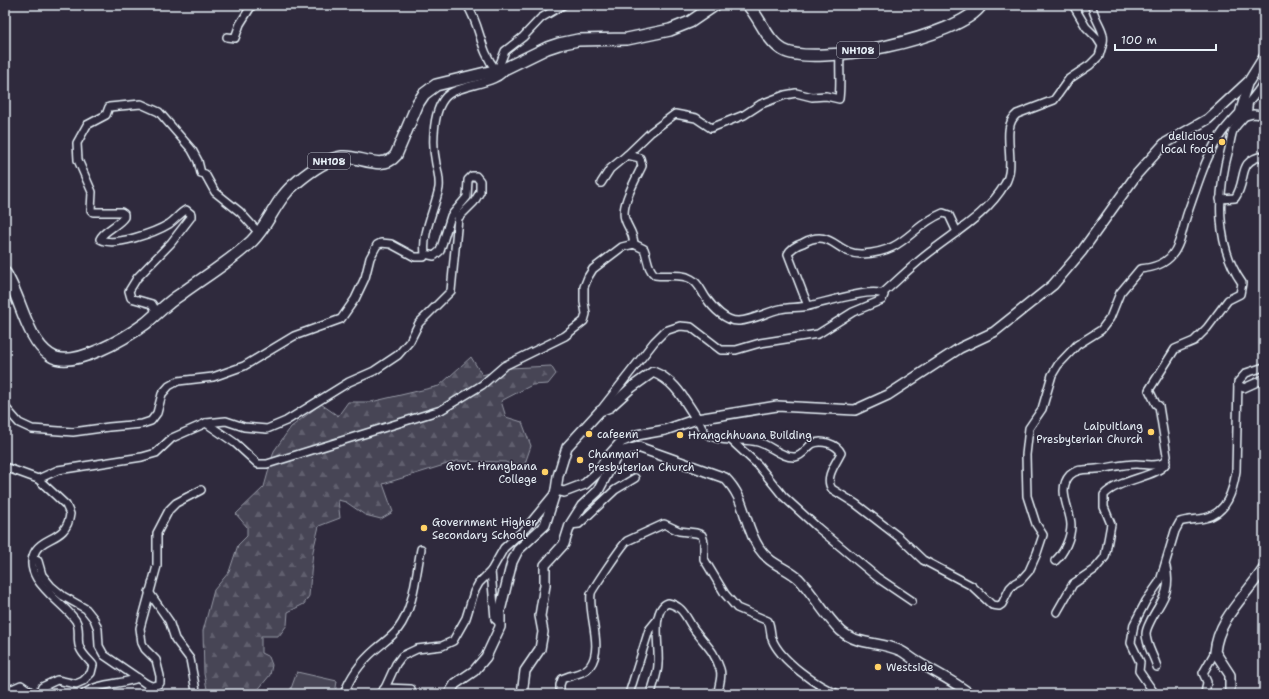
<svg xmlns="http://www.w3.org/2000/svg" width="1269" height="699" viewBox="0 0 1269 699" font-family="'Shantell Sans',sans-serif">
  <style>
    .forest { fill: url(#forest-firs); stroke: #979aa6 }
    .pitch { fill: #464455; stroke: #979aa6 }
    .lines { fill: none; stroke-linecap: round; stroke-linejoin: round }
    .minor-casing { stroke: #e8f1f8; stroke-width: 10 }
    .major-casing { stroke: #e8f1f8; stroke-width: 12 }
    .highway-casing { stroke: #e8f1f8; stroke-width: 14 }
    .minor { stroke: #2f2a3d; stroke-width: 7 }
    .major { stroke: #2f2a3d; stroke-width: 9 }
    .highway { stroke: #2f2a3d; stroke-width: 11 }
    .poi-dot { fill: #ffd166; stroke: #2f2a3d; stroke-width: 1.5 }
    .labels { text-anchor: middle; dominant-baseline: central; stroke-width: 3; stroke-linejoin: round; paint-order: stroke }
    .shield { fill: #2f2a3d; stroke: #b0b5c0; stroke-width: 1 }
    .shield-label { font-size: 10px; font-weight: bold; fill: #e8f1f8 }
    .poi-label { font-size: 11px; fill: #e8f1f8; stroke: #2f2a3d; text-anchor: start }
  </style>
  <defs>
    <pattern id="forest-firs" width="22" height="20" patternUnits="userSpaceOnUse"><rect width="22" height="20" fill="#464455"/><path d="M5 1l3.5 6h-7zM16 11l3.5 6h-7z" fill="#615f6e"/></pattern>
  </defs>
  <rect width="100%" height="100%" fill="#2f2a3d"/>
  <filter id="ink" filterUnits="userSpaceOnUse"><feTurbulence type="fractalNoise" baseFrequency=".025" numOctaves="2"/><feDisplacementMap in="SourceGraphic" scale="8" xChannelSelector="R" yChannelSelector="G"/><feConvolveMatrix kernelMatrix="1 2 1 2 8 2 1 2 1" color-interpolation-filters="sRGB"/></filter>
  <g filter="url(#ink)">
    <polygon class="forest" points="471,357 482,375 510,368 551,366 556,374 548,384 532,385 501,401 506,417 522,422 531,446 523,469 505,462 457,461 383,484 393,512 381,519 365,515 346,502 338,500 340,518 319,526 313,551 309,596 304,604 288,612 287,625 279,636 261,636 261,653 269,657 272,665 270,675 257,691 248,694 208,694 204,674 203,631 214,590 229,572 238,545 247,536 247,527 236,514 264,487 274,451 291,427 321,404 338,416 348,402 371,402 439,386"/>
    <polygon class="pitch" points="297,672 337,681 335,694 289,694"/>
    <g class="lines">
      <defs>
        <g id="minor">
          <path d="M467,5C481,26 479,49 496,70"/>
          <path d="M1092,5C1093,20 1108,31 1102,46"/>
          <polyline points="227,37 235,38 240,24 252,5"/>
          <polyline points="498,69 505,51 523,37 541,18 563,5"/>
          <polyline points="1240,110 1249,81"/>
          <polyline points="1246,116 1253,114 1264,115"/>
          <polyline points="601,183 610,169 627,155"/>
          <path d="M1220,199L1235,198C1248,180 1236,160 1264,156"/>
          <polyline points="1264,223 1264,225"/>
          <path d="M634,244C633,231 628,229 625,219C620,206 636,179 642,166L640,158L627,155L651,132L675,114L696,118L711,128L744,115L761,104L785,95L796,93L812,97L826,96L839,99C841,84 839,69 840,53"/>
          <path d="M883,293C900,278 916,262 934,249C960,229 988,213 1005,184C1018,163 999,128 1017,114L1054,100L1069,79L1090,65L1099,56L1102,46L1097,38L1086,27L1073,5"/>
          <path d="M808,306L788,254C791,248 797,245 803,243C832,227 836,255 862,254C906,252 909,227 943,213L949,215L957,232"/>
          <path d="M154,316L155,309L152,304L131,298L129,291L137,278L171,243L191,217V214L186,210C180,213 175,220 169,224C156,232 113,248 100,239C103,231 118,226 124,217V214L121,212H93L91,210L92,192L78,160L77,143L87,125L106,115L109,107L141,104L159,112L192,150L198,161L201,173L205,174L215,192L240,212L259,233"/>
          <polyline points="1238,385 1244,388 1264,379"/>
          <polyline points="5,407 19,423 32,429 73,432 109,427 142,424 151,421 157,413 162,394 169,386 178,381 213,377 244,366 294,336 341,319 355,299 365,278 370,258 377,245 381,243 391,244 415,257 424,257 425,254"/>
          <path d="M697,419C700,423 702,431 707,434C720,443 743,438 758,442C770,445 782,458 795,457C803,456 806,448 812,444C821,439 837,444 841,453C836,463 824,478 832,489L856,504L900,538L923,560L972,586L992,605L999,606L1002,604L1010,588L1015,583L1021,580L1029,571L1037,553L1043,535L1036,524L1027,496L1026,455L1029,428L1042,409L1052,375L1058,365L1077,345L1101,330L1110,318L1120,293L1140,269C1151,268 1164,265 1172,255C1182,243 1183,223 1189,209C1198,184 1206,155 1222,133C1235,115 1254,101 1264,81"/>
          <path d="M206,423L235,443L258,464H267L441,410L482,385L504,366L565,336L584,321L586,314L584,302V287L588,277L593,269L622,247L634,244L644,249C648,258 647,269 655,275C667,277 681,273 691,279C699,283 701,291 706,298C713,308 726,322 739,321C753,320 767,312 780,309C789,307 799,308 808,306C821,304 875,286 884,295L882,300L853,312L818,334L760,343L736,350H721L691,327L680,326L665,331L654,342L600,411"/>
          <polyline points="732,441 758,465 783,496 817,527 878,578 912,601"/>
          <polyline points="5,467 38,479"/>
          <polyline points="570,525 579,524 615,490 635,478"/>
          <path d="M33,559L38,561L42,575L51,586L63,596L86,609L94,619L98,629L99,646L104,655L145,683C151,687 154,687 160,683V676L156,660L145,649L142,643L140,628L157,566V533L169,510L176,503L201,490"/>
          <path d="M1055,561C1064,553 1071,538 1071,525C1071,510 1056,490 1070,475C1078,468 1087,470 1096,469C1110,468 1122,464 1136,464C1145,464 1159,468 1165,461L1167,456L1159,406L1156,404L1149,390L1175,349L1194,341L1207,328L1228,300L1240,294L1242,283C1215,245 1217,192 1229,149C1230,143 1231,136 1233,131C1238,120 1250,117 1248,103"/>
          <polyline points="491,571 495,619 500,623"/>
          <polyline points="149,592 169,621 175,639 190,659 196,691 194,694"/>
          <path d="M1057,612L1073,584L1095,569L1105,557L1111,524L1104,507V495C1118,479 1159,477 1166,463"/>
          <path d="M1157,667C1154,656 1146,645 1146,634C1146,630 1148,626 1150,622C1160,601 1172,594 1166,567"/>
          <polyline points="5,688 12,689 21,685 34,694"/>
          <polyline points="385,688 411,689"/>
          <path d="M39,694L42,687L57,680L76,684L83,681L91,673L93,665C89,660 82,654 80,648C76,640 81,630 76,621C65,603 18,578 36,550C45,536 67,540 70,514L66,505L38,479L58,470L142,457L156,453L172,438L206,423L226,421L244,427L267,429L286,421L349,382L374,371L398,355L410,341L419,323L451,291L458,218L474,202L480,192V181L476,176H472L468,180L467,197L451,216L440,251L434,256L425,254C422,232 435,209 439,188C440,179 438,172 436,164C432,145 432,106 449,94C463,84 500,84 506,68"/>
          <path d="M84,694C99,682 121,685 138,678"/>
          <path d="M344,694C350,677 362,661 376,649C383,643 392,637 398,629C414,608 416,574 421,549"/>
          <polyline points="379,694 385,688 396,664 402,656 417,649 442,646 453,641 466,618 474,592 479,583 491,571 504,548 526,528 554,494"/>
          <path d="M560,694V685L562,679C571,674 583,675 590,666C604,648 588,615 591,594C591,591 623,544 627,541L664,524L679,531L696,533L702,535L704,542V559L725,594L737,608L768,621C771,627 770,633 772,639C780,660 818,687 838,694"/>
          <polyline points="629,694 649,630 658,619"/>
          <path d="M651,694C653,684 658,674 658,664C660,650 650,609 668,603C686,607 686,621 697,633C708,647 714,651 720,669C723,677 718,686 718,694"/>
          <path d="M1155,694L1139,671L1140,662L1131,643L1134,624L1146,601L1160,581L1175,531L1180,522C1188,519 1197,520 1205,518C1227,513 1233,491 1236,471L1238,382L1246,373L1264,367"/>
          <polyline points="1205,694 1207,682 1203,673 1215,652"/>
        </g>
        <g id="major">
          <path d="M556,490L558,476L567,447L600,411L610,407L632,387L653,372C676,381 684,400 697,419"/>
          <polyline points="449,694 455,684 474,671 486,657 500,627 500,611 512,562 518,550 545,525 556,490 564,492 585,484 597,473 606,459 621,442 637,435 665,430 697,419 777,406 855,410 888,395 960,348 994,332 1053,285 1082,251 1137,174 1164,144 1208,119 1249,81 1264,57"/>
          <path d="M522,694L525,671L540,649L543,632L540,616L545,585V565L564,544L570,525L582,506L598,491L615,459L623,451L638,447L725,478C747,500 743,524 759,548C770,565 786,567 799,579C814,595 825,616 841,631C858,646 881,641 901,651C907,654 912,659 918,662C936,673 954,681 970,694"/>
          <path d="M1230,694V675L1215,652C1218,618 1247,595 1264,568"/>
        </g>
        <g id="highway">
          <path d="M748,5C760,18 767,41 783,50C815,68 961,37 981,5"/>
          <path d="M5,273C21,297 26,339 50,355C72,371 127,337 146,323C158,313 168,302 181,294C204,277 231,261 252,241C270,223 276,198 297,182C309,172 326,159 342,157C359,155 382,172 396,155L418,103L424,94L436,85L506,68L547,48L559,44L578,40L627,39L670,30L690,22L715,5"/>
        </g>
      </defs>
      <use href="#minor" class="minor-casing"/>
      <use href="#major" class="major-casing"/>
      <use href="#highway" class="highway-casing"/>
      <use href="#minor" class="minor"/>
      <use href="#major" class="major"/>
      <use href="#highway" class="highway"/>
    </g>
  </g>
  <g class="poi-dot">
    <circle cx="1222" cy="142" r="4"/>
    <circle cx="1151" cy="432" r="4"/>
    <circle cx="589" cy="434" r="4"/>
    <circle cx="680" cy="435" r="4"/>
    <circle cx="580" cy="460" r="4"/>
    <circle cx="545" cy="472" r="4"/>
    <circle cx="424" cy="528" r="4"/>
    <circle cx="878" cy="667" r="4"/>
  </g>
  <g class="labels">
    <g class="shield">
      <rect x="837" y="42" width="42" height="16" rx="3"/>
      <rect x="308" y="153" width="42" height="16" rx="3"/>
    </g>
    <g class="shield-label">
      <text x="858" y="50">NH108</text>
      <text x="329" y="161">NH108</text>
    </g>
    <g class="poi-label">
      <text x="1214" y="136" text-anchor="end">delicious<tspan x="1214" dy="13">local food</tspan></text>
      <text x="1143" y="426" text-anchor="end">Laipuitlang<tspan x="1143" dy="13">Presbyterian Church</tspan></text>
      <text x="597" y="434">cafeenn</text>
      <text x="688" y="435">Hrangchhuana Building</text>
      <text x="588" y="454">Chanmari<tspan x="588" dy="13">Presbyterian Church</tspan></text>
      <text x="537" y="466" text-anchor="end">Govt. Hrangbana<tspan x="537" dy="13">College</tspan></text>
      <text x="432" y="522">Government Higher<tspan x="432" dy="13">Secondary School</tspan></text>
      <text x="886" y="667">Westside</text>
    </g>
  </g>
  <rect width="1269" height="699" fill="none" stroke="#2f2a3d" stroke-width="20"/>
  <rect x="10" y="10" width="1249" height="679" fill="none" stroke="#e8f1f8" stroke-width="1.5" filter="url(#ink)"/>
  <path d="M1115 44v6h101v-6" fill="none" stroke="#e8f1f8" stroke-width="2"/>
  <text x="1121" y="44" font-size="12" fill="#e8f1f8" stroke="#2f2a3d" stroke-width="3" paint-order="stroke">100 m</text>
</svg>
